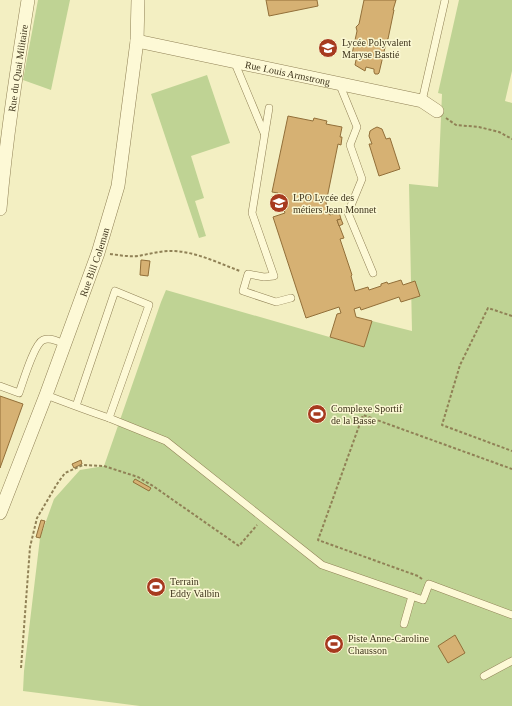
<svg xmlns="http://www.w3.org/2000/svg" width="512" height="706" viewBox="0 0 512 706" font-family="Georgia,serif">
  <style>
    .green { fill: #bfd394 }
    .building { fill: #d6b173; stroke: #926f39 }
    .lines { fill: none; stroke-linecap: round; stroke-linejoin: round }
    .service-casing { stroke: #908156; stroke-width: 8 }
    .minor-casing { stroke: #908156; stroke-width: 14 }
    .path { stroke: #908156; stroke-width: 2; stroke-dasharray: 3 2; stroke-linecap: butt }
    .service { stroke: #fdf9d6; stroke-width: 7 }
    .minor { stroke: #fdf9d6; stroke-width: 13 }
    .labels { text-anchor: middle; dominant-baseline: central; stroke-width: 3; stroke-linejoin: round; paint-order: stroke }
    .poi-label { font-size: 10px; fill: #3e341c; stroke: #faf7d2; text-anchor: start }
    .street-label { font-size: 10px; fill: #3e341c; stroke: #faf7d2 }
  </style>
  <rect width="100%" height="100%" fill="#f3efc2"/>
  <g class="green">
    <polygon points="38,0 70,0 51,90 23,80"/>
    <polygon points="459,0 512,0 512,71 505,101 512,103 512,706 140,706 23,691 24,671 40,538 54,499 80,470 104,466 161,302 166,290 364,347 372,321 412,331 409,184 438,187 442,94 438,93"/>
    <polygon points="207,75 230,143 191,156 204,198 195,201 206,236 199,238 151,94"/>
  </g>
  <g class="building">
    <polygon points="266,0 317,0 318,6 269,16"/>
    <polygon points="364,0 396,0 393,10 394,10 388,39 387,39 379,73 378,74 375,74 374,72 374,69 366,67 365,71 355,65 357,55 352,54 357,31 356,27 359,24"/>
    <polygon points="288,116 313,121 314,118 327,121 326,124 342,127 340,137 342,137 341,145 338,144 326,203 330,215 339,212 341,219 337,220 344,238 340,239 352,275 351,276 355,291 368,287 369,290 381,286 381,284 387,282 388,284 401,280 403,285 415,281 420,296 401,302 399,297 361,310 360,307 354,309 356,317 372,321 364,347 330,337 337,314 341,313 339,307 306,318 273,217 285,213 278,193 272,192"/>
    <polygon points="377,127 382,129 386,139 390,138 400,169 379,176 369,144 372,144 369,136 370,131 373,129"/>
    <polygon points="341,219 343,224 339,226 337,220"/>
    <polygon points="141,260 142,260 150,261 148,276 140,275"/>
    <polygon points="0,396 23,404 0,468"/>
    <polygon points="81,460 82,464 74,468 72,464"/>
    <polygon points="135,479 151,488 149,491 133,482"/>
    <polygon points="41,520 45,521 40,538 36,537"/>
    <polygon points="455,635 465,653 448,663 438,646"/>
  </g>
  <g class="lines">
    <defs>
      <g id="service">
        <polyline points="234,61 264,133"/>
        <polyline points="339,83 357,127 350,145 362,179 348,213 373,273"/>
        <polyline points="422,101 445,0"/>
        <polyline points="269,108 252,213 274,276 264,277 248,274 243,291 276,302 291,298"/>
        <path d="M0,386L19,393C23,382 34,344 43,340C50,337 58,341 64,344"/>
        <path d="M46,395C67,403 88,411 109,418L149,305L115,291L76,406"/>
        <polyline points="109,418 166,441 322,565 423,600 429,584 512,615"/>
        <polyline points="404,624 412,596"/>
        <polyline points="484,676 512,661"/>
      </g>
      <g id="minor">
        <path id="s1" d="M137,41L422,101L437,111"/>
        <path id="s2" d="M0,209C6,139 17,69 28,0"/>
        <path id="s3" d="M0,513L46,395L98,253L118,186L137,41L138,0"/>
      </g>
    </defs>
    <use href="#service" class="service-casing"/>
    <use href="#minor" class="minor-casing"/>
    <g class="path">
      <polyline points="446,118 456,125 479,127 499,132 512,139"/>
      <path d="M110,254C119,255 128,257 138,256C149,254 160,251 171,251C195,251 218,263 240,271"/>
      <polyline points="512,316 488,308 460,365 442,425 512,451"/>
      <polyline points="422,579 418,576 318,540 363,415 512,469"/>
      <polyline points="21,668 30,547 37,518 57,484 65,473 83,465 104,466 138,477 153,486 239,546 257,525"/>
    </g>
    <use href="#service" class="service"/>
    <use href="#minor" class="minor"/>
  </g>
  <defs>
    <symbol id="school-disc" viewBox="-11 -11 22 22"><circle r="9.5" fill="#a73a1f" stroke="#faf7d2"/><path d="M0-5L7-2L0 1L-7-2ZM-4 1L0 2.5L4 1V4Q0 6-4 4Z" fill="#fff"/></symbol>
    <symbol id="stadium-disc" viewBox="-11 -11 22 22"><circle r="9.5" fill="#a73a1f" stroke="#faf7d2"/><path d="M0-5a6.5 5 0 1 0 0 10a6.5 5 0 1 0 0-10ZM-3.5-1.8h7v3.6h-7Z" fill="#fff"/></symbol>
  </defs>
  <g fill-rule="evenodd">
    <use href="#school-disc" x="317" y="37" width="22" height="22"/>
    <use href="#school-disc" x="268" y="192" width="22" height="22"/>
    <use href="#stadium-disc" x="306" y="403" width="22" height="22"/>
    <use href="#stadium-disc" x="145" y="576" width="22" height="22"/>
    <use href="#stadium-disc" x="323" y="633" width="22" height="22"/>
  </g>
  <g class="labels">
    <g class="poi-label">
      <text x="342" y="42">Lycée Polyvalent<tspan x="342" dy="12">Maryse Bastié</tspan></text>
      <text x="293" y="197">LPO Lycée des<tspan x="293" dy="12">métiers Jean Monnet</tspan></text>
      <text x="331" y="408">Complexe Sportif<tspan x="331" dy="12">de la Basse</tspan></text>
      <text x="170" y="581">Terrain<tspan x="170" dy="12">Eddy Valbin</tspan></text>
      <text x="348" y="638">Piste Anne-Caroline<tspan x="348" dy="12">Chausson</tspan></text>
    </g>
    <g class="street-label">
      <text stroke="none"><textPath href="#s2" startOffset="142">Rue du Quai Militaire</textPath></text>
      <text stroke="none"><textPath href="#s1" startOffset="154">Rue Louis Armstrong</textPath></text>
      <text stroke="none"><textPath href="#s3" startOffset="268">Rue Bill Coleman</textPath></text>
    </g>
  </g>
</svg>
